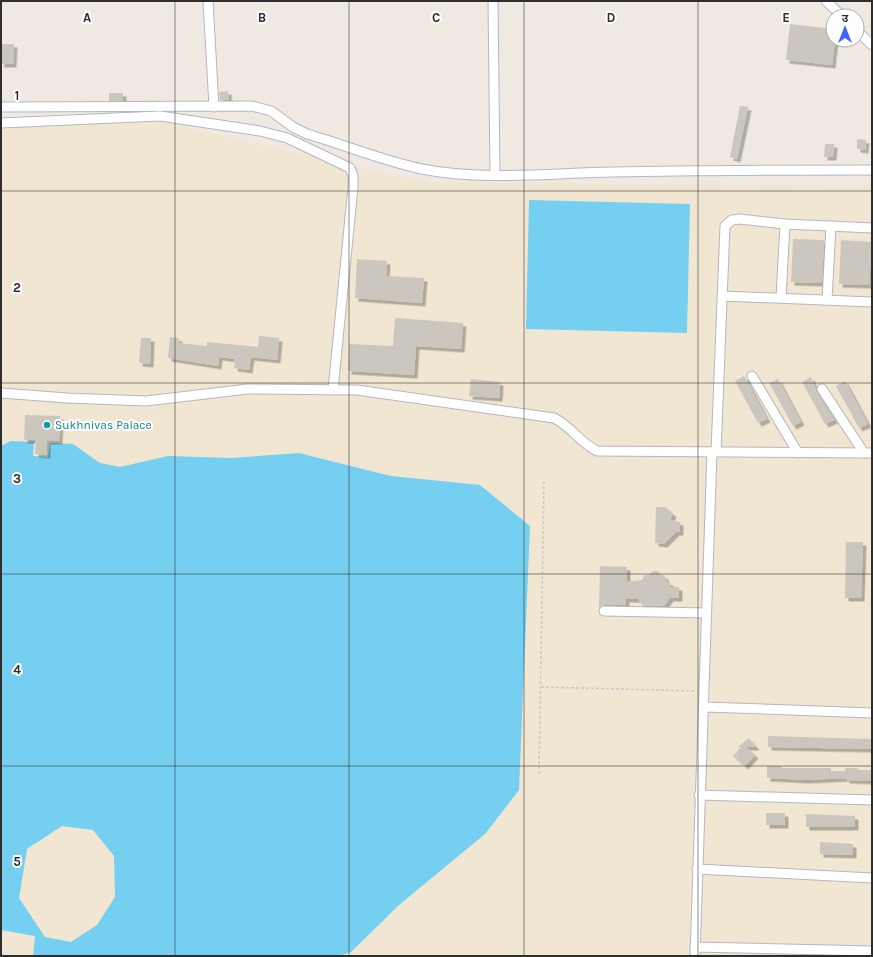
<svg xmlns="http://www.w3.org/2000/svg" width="873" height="957" viewBox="0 0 873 957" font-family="Karla,'Noto Sans Devanagari',sans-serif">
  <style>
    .education { fill: #f0e6d1 }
    .water { fill: #75cff0; fill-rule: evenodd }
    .building { fill: #cbc7bf; filter: url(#shadow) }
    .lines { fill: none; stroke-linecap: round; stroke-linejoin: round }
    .minor-casing { stroke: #b4b7c1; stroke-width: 11 }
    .path { stroke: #c9c9c9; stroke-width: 1.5; stroke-dasharray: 3 2; stroke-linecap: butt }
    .minor { stroke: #fff; stroke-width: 9 }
    .grid { fill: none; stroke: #2e2e2e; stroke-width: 1; stroke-opacity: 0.55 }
    .culture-dot { fill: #0f9aa8; stroke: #fff; stroke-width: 1.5 }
    .labels { text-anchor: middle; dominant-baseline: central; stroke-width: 4; stroke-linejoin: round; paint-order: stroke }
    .culture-label { font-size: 12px; fill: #0d838f; stroke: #fff; text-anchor: start }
    .grid-label { font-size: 13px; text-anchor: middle; font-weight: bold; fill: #2e2e2e; stroke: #fff; stroke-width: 4; stroke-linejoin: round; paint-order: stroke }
  </style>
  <defs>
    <filter id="shadow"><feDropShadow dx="3.5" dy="3.5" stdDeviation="0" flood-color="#0004"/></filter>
  </defs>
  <rect width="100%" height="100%" fill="#efe9e1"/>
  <polygon class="education" points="160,121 422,182 872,186 872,956 1,956 1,122"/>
  <g class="water">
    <polygon points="529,200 690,204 687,333 526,329"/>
    <path d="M11,441L34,442L33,456L48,457L50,443L73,444L100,463L120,467L168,456L232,458L299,453L391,476L480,485L530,526L519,790L485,834L399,905L351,952L339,956H33L35,936L1,930V446ZM62,826L93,830L114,856L115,897L97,925L71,942L45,937L19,898L27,849Z"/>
  </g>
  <g class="building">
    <polygon points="790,24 833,29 833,40 835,40 832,65 786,60"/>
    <polygon points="1,44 14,44 13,64 1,64"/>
    <polygon points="228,91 229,100 220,100 219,92"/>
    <rect x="109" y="93" width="14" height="8"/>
    <polygon points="740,106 748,107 737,159 730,157"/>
    <polygon points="857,139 866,140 865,150 857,149"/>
    <polygon points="825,144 834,144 833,157 824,157"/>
    <polygon points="793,239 824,240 822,283 791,282"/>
    <polygon points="841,240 872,242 869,285 839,284"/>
    <polygon points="357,259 387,261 386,276 424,278 422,303 355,298"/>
    <polygon points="395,318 463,323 461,349 416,346 414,375 348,371 349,344 393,346"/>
    <polygon points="259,336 279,338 277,360 251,357 249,370 234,368 235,359 219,357 218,366 168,358 170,337 179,338 178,343 207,346 207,342 258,347"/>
    <polygon points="141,338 151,338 150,364 139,363"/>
    <polygon points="744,376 767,419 758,423 735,381"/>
    <polygon points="811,377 817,392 834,420 825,424 802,382"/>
    <polygon points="471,379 500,382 499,398 469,396"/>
    <polygon points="778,379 801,422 793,426 769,383"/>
    <polygon points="845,381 868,424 859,428 836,386"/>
    <polygon points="25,415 60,416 59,441 47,441 47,455 35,454 36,440 24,440"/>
    <polygon points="656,507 666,507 673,514 670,520 680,522 680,532 676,532 664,544 655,543"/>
    <polygon points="846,542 863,542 861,598 845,598"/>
    <polygon points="600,566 627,567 627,582 642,580 645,575 650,575 652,571 658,571 660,575 664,575 667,582 670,582 670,587 679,587 679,598 670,598 664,606 643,606 638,599 626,599 626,605 604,605 599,608"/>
    <polygon points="768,736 872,739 872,749 768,747"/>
    <polygon points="749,738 756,747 746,747 755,755 745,766 733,756 741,747 738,747"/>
    <polygon points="767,766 782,766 782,768 831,768 831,771 845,771 845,768 858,768 858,770 872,770 872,781 846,780 846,778 806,780 767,778"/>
    <rect x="766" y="813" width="19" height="12"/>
    <polygon points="806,814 855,816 855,827 806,827"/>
    <polygon points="820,842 853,844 853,855 820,854"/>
  </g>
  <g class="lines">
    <defs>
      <g id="minor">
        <polyline points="208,1 214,107"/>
        <polyline points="493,1 495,174"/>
        <polyline points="826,1 842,16"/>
        <polyline points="857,31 872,45"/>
        <path d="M1,107L252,106L271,111L293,127L307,134C345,145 383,161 422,169C481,181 552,173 612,172C699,170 785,170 872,170"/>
        <polyline points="1,123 160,116 260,131 287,138 350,168 353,176 353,187 333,390"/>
        <polyline points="722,296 872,302"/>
        <polyline points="781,298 785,224"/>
        <polyline points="827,300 831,226"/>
        <polyline points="752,376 798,453"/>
        <polyline points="822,389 864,453"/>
        <path d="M1,393L67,398L146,401L248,389L357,390L554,418C572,427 580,443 597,451L872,453"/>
        <polyline points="716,452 725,226 732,220 740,219 785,224 872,228"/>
        <polyline points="604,611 706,613"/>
        <polyline points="705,707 872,713"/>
        <polyline points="699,795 872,800"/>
        <polyline points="697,869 872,878"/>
        <polyline points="695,947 872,951"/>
        <polyline points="695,956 712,452"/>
      </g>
    </defs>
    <use href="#minor" class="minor-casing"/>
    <g class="path">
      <polyline points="541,687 695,691"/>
      <polyline points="539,774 544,482"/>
    </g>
    <use href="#minor" class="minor"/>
  </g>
  <path class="grid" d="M175,1V956M349,1V956M524,1V956M698,1V956M1,191H872M1,383H872M1,574H872M1,766H872"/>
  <circle class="culture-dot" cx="47" cy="425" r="4"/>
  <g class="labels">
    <g class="culture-label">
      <text x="55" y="425">Sukhnivas Palace</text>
    </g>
  </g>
  <g class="grid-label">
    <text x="87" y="22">A</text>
    <text x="262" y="22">B</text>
    <text x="436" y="22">C</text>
    <text x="611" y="22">D</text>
    <text x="786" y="22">E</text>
    <text x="17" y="100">1</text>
    <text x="17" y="292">2</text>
    <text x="17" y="483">3</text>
    <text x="17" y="674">4</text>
    <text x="17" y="866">5</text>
  </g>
  <rect width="873" height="957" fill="none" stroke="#2e2e2e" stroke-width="4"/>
  <g transform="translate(845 28)"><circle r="19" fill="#ffffff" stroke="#ababab"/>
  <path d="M0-3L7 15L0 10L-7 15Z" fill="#4264fb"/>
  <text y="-6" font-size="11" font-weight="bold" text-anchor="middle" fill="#2e2e2e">उ</text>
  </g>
</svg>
